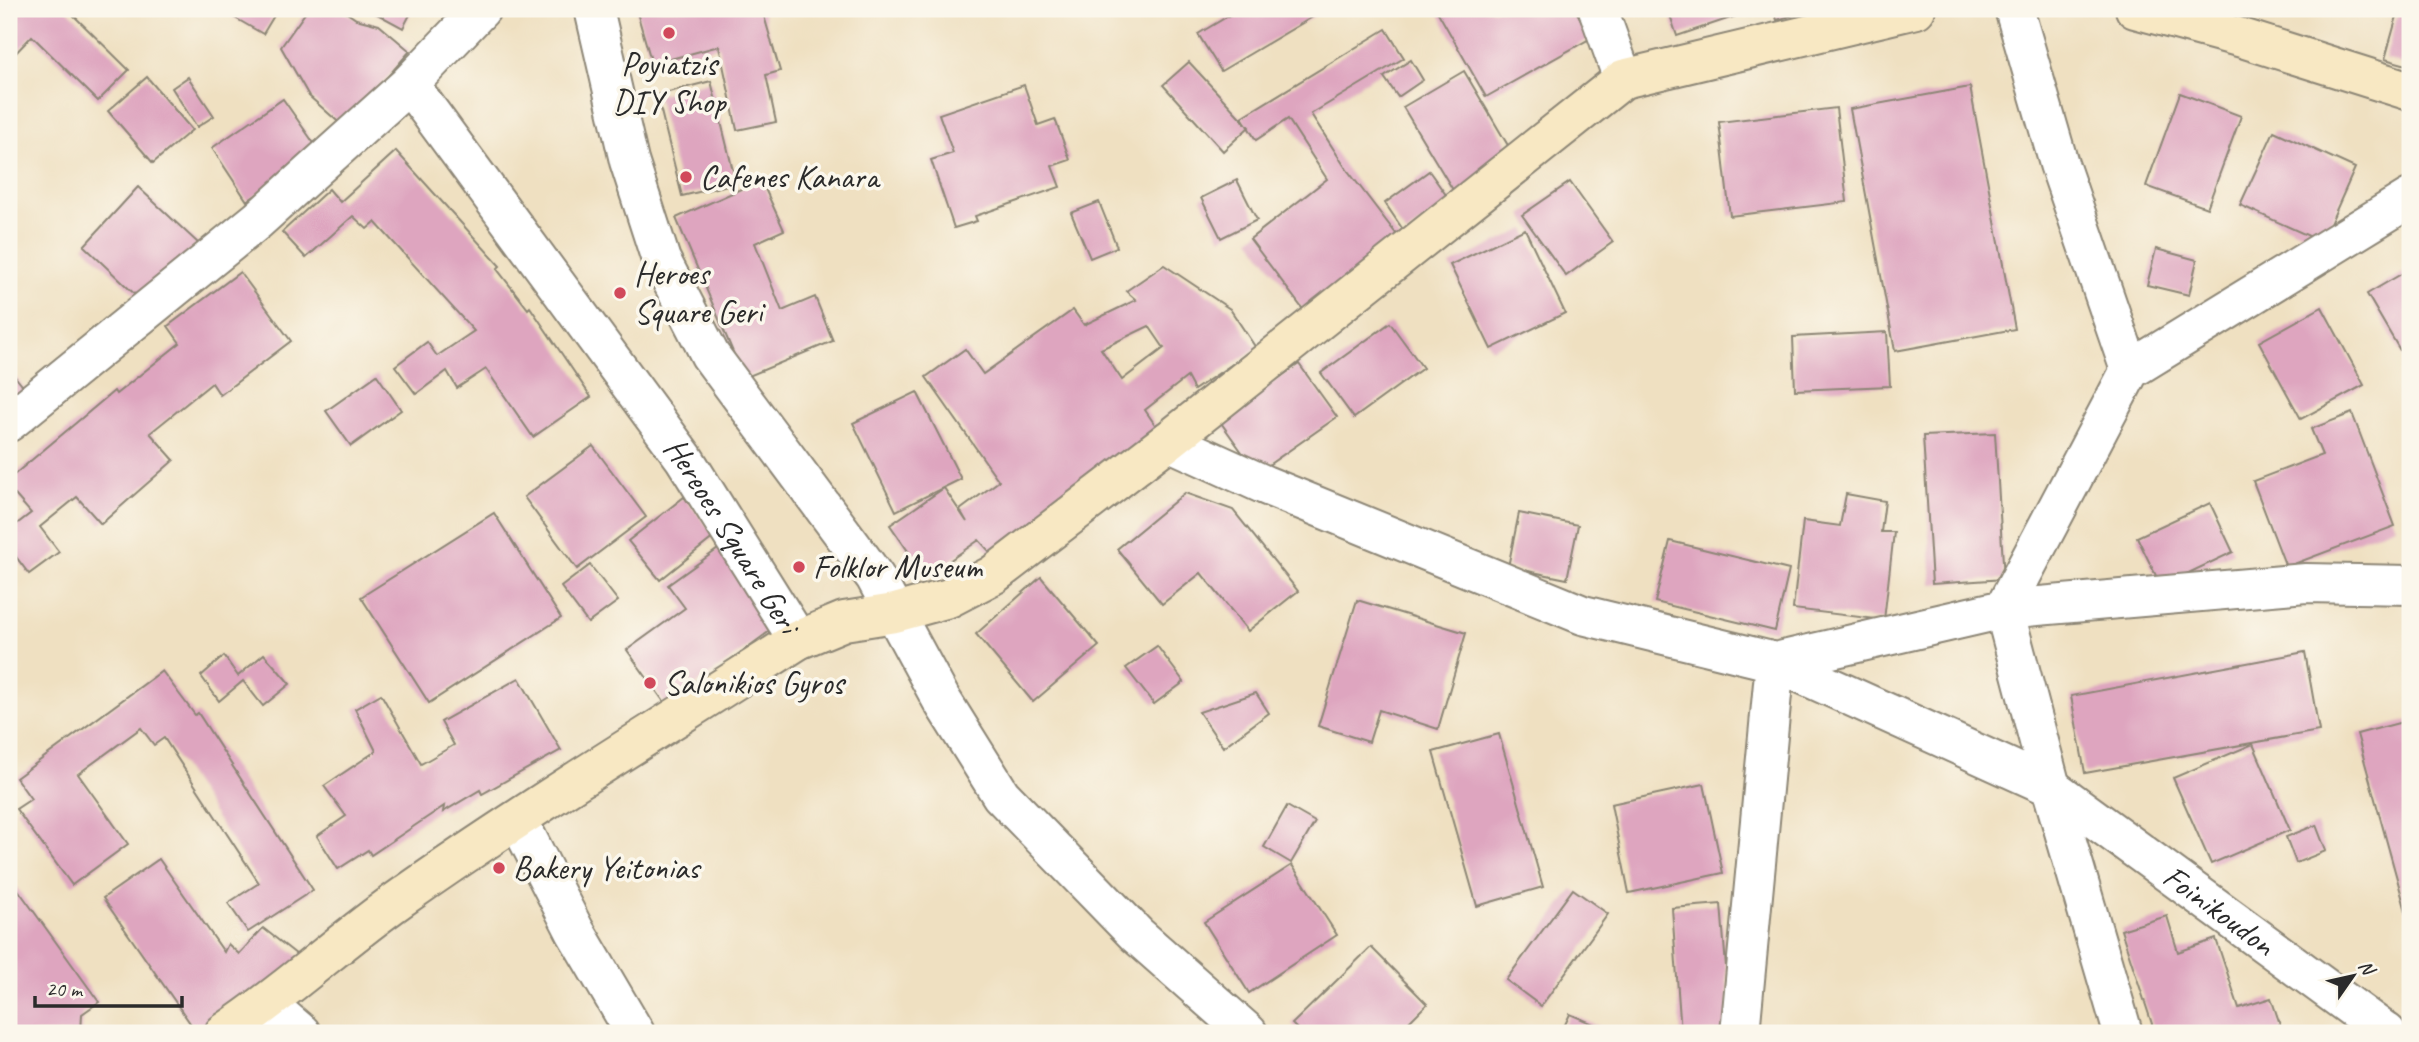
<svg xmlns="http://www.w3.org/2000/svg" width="2419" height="1042" viewBox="0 0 2419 1042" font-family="Caveat,sans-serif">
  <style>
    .building { fill: #dea5bf; fill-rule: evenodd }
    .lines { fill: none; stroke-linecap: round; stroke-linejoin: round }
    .minor-casing { stroke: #8d8676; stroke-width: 42 }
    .secondary-casing { stroke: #8d8676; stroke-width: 42 }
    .minor { stroke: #fff; stroke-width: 38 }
    .secondary { stroke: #f8e8c3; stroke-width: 38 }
    .poi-dot { fill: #d1495b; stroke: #fbf7ec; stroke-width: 2.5 }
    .labels { text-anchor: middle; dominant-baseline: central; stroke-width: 7; stroke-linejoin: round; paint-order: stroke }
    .poi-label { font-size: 33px; fill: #2b2b2b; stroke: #fbf7ec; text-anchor: start }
    .street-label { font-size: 33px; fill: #2b2b2b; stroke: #fbf7ec }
  </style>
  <rect width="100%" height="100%" fill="#fbf7ec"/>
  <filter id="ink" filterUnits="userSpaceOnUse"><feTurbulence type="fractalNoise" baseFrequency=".0143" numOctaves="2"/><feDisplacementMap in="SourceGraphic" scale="14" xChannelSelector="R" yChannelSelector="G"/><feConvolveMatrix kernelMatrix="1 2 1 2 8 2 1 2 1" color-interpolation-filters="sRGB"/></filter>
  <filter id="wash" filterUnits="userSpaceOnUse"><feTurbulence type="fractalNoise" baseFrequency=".00686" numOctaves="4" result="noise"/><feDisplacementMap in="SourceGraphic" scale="28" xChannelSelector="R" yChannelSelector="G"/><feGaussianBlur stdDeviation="1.57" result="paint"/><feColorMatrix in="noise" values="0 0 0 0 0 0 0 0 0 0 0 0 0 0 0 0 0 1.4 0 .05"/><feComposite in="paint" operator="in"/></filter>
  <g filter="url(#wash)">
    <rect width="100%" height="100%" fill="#efe0c1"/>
    <g id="blocks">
      <g class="building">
        <polygon points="9,9 67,9 129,70 98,101 32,36 9,60"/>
        <polygon points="234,9 278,9 263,34 230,15"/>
        <polygon points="308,9 341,9 356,19 379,25 410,51 344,127 309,96 281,47"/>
        <polygon points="368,9 413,9 403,28"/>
        <polygon points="636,9 762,9 780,71 766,75 776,122 737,130 719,46 652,64"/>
        <polygon points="1240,9 1326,9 1221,71 1198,34"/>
        <polygon points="1436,9 1575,9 1591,38 1486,97"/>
        <polygon points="1668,9 1757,9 1677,36"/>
        <polygon points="1773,9 1814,9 1777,20"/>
        <polygon points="2399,9 2410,9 2410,66 2385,59"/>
        <polygon points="1386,29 1404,58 1311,114 1345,167 1400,239 1305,312 1250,239 1327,179 1288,119 1256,140 1242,117"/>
        <polygon points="1411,60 1423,80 1398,97 1384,77"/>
        <polygon points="1189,62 1249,127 1223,151 1163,85"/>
        <polygon points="1464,71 1516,159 1456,195 1403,107"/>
        <polygon points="147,77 192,130 153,163 108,111"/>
        <polygon points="188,77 214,116 197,127 172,88"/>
        <polygon points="711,81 736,183 682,196 657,95"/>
        <polygon points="1024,85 1038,125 1055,119 1070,160 1052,166 1060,187 975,216 977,221 954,228 931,160 953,153 939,114"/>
        <polygon points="1970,87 2015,329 1895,351 1850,109"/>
        <polygon points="2180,93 2241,116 2207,208 2146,186"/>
        <polygon points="283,99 320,152 247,201 212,148"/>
        <polygon points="1836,108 1847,202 1730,216 1719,122"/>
        <polygon points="2274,131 2355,168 2322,242 2240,205"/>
        <polygon points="396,151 500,266 497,269 528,309 530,307 591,397 533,437 486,369 457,388 447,371 416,394 395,366 427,342 437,356 474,331 375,222 367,229 353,216 306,258 282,232 329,189 340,202"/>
        <polygon points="1429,171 1451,202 1406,234 1385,203"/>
        <polygon points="761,180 784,230 755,243 782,311 815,297 833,341 744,378 676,218"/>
        <polygon points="1237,180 1257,220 1221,238 1201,198"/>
        <polygon points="1570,182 1613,242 1566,276 1522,215"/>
        <polygon points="138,187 198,243 143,302 84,246"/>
        <polygon points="1099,202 1117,247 1090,258 1071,213"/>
        <polygon points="1525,229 1565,313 1491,349 1450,265"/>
        <polygon points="2156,249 2197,260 2189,295 2147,285"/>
        <path d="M1164,265L1230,309L1256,348L1194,390L1187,377L1145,410L1160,432L998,561L979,540L926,577L890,525L944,488L967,522L960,510L999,481L926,377L965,349L983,374L1073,310L1084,325L1136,300L1126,291ZM1149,326L1164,348L1122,380L1101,349Z"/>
        <polygon points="2410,269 2410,363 2408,364 2367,294"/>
        <polygon points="240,272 291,341 220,395 212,383 150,433 174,460 101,524 77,497 40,527 59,552 29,574 16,557 9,562 9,530 31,513 9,488 9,479 114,391 116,394 180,343 168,326"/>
        <polygon points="2322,307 2364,385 2301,419 2259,342"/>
        <polygon points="1390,323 1423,368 1354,418 1321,373"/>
        <polygon points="1887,332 1890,386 1795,390 1793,337"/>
        <polygon points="1299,364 1337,417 1257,473 1219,420"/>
        <polygon points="9,369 29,394 9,410"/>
        <polygon points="377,375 401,410 351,446 326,411"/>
        <polygon points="917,392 961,479 896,511 853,423"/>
        <polygon points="2352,413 2395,526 2286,567 2253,481 2322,455 2311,429"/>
        <polygon points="1995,433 2004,579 1932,584 1923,436"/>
        <polygon points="593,446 646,517 577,569 524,497"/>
        <polygon points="1185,493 1233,510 1298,591 1248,631 1201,573 1162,604 1117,549"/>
        <polygon points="1846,494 1885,501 1881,532 1894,532 1884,620 1793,609 1803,521 1840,526"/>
        <polygon points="684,497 715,536 660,580 628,541"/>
        <polygon points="2210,503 2233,552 2161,586 2137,537"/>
        <polygon points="494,513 561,618 429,703 361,597"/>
        <polygon points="1519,513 1578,525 1567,579 1508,567"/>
        <polygon points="1670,541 1789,570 1775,631 1655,602"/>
        <polygon points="721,547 778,625 667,706 627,650 685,608 668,585"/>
        <polygon points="590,565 618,601 588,623 561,587"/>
        <polygon points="1041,577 1099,646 1033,702 976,634"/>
        <polygon points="1357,600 1466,633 1438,729 1379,710 1369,742 1318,726"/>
        <polygon points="1157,646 1184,682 1154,704 1126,668"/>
        <polygon points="2305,652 2319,731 2085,773 2071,696"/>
        <polygon points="264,654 290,684 263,706 243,681 219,701 201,676 224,656 238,676"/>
        <polygon points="162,671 195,715 198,713 313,890 248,932 228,903 259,883 164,738 154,745 141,728 78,774 128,844 72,885 16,809 31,799 16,778"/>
        <polygon points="519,678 561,750 482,794 480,790 443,812 444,806 371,855 368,850 338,869 317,836 346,816 324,786 376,751 355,709 381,694 421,764 454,745 441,722"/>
        <polygon points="1256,693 1269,713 1223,747 1199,712"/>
        <polygon points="2410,720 2410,922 2409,922 2357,734"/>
        <polygon points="1499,734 1543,887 1477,906 1433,752"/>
        <polygon points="2253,744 2290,830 2211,864 2173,778"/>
        <polygon points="1704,784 1723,873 1629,893 1611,804"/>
        <polygon points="1287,806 1315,822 1291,863 1264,847"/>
        <polygon points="2316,825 2326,851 2296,863 2286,837"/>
        <polygon points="159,859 224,952 228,944 239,954 263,928 306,962 217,1033 197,1033 103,898"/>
        <polygon points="1292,865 1337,935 1249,993 1204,922"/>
        <polygon points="9,877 99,1002 82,1014 81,1033 9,1033"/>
        <polygon points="1573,889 1608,914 1541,1006 1506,980"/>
        <polygon points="1721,904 1731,1031 1681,1033 1672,908"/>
        <polygon points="2167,916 2178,952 2216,939 2239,1008 2271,998 2283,1033 2155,1033 2121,930"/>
        <polygon points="1371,947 1427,1004 1398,1033 1301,1033 1292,1024"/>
        <polygon points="1570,1014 1614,1033 1561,1033"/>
      </g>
    </g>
  </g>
  <g filter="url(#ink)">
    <use href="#blocks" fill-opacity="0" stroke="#8d8676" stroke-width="2"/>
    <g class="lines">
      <defs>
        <g id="minor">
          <polyline points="594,9 629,161 661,260 710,355 875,577 941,699 1001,795 1137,935 1248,1033"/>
          <polyline points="1598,9 1623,79"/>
          <polyline points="2014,9 2059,164 2130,370"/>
          <path id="s1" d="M409,84L684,458L798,640"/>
          <polyline points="9,422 258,220 409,84 481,9"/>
          <polyline points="1168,441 1265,485 1583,615 1775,662 2004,609 2306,583 2410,585"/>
          <polyline points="518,820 575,931 635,1033"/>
          <polyline points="267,1004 301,1033"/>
          <path id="s2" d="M1740,1033L1775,662L2051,787L2387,1033"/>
          <polyline points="2123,1033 2051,787 2004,609 2130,370 2410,198"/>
        </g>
        <g id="secondary">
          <polyline points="2135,9 2242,38 2410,91"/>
          <path d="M224,1033C286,992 340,941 401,898C530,807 666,725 798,640L844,621L895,613L949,598L993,575L1168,441L1623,79L1916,9"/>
        </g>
      </defs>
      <use href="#minor" class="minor-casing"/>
      <use href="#secondary" class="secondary-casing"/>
      <use href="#minor" class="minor"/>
      <use href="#secondary" class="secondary"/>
    </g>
  </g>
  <g class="poi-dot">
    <circle cx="669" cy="33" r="7"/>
    <circle cx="686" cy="177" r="7"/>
    <circle cx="620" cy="293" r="7"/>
    <circle cx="799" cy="567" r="7"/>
    <circle cx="650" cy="683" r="7"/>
    <circle cx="499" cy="868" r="7"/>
  </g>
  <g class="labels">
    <g class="poi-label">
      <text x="669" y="64" text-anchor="middle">Poyiatzis<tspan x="669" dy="38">DIY Shop</tspan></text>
      <text x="700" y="177">Cafenes Kanara</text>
      <text x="634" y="274">Heroes<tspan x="634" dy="38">Square Geri</tspan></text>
      <text x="813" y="567">Folklor Museum</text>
      <text x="664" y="683">Salonikios Gyros</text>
      <text x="513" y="868">Bakery Yeitonias</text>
    </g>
    <g class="street-label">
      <text stroke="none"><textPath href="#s1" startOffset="555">Hereoes Square Geri</textPath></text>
      <text stroke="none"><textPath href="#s2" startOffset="884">Foinikoudon</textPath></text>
    </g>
  </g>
  <rect width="2419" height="1042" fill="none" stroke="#fbf7ec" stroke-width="35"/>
  <g transform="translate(2353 976) rotate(56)" stroke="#fbf7ec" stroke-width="5" paint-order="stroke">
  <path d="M0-5L12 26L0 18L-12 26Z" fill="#2b2b2b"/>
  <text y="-10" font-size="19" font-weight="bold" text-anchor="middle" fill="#2b2b2b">N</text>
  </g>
  <path d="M35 996v10h147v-10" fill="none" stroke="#2b2b2b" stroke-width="3.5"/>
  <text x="46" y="996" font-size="21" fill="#2b2b2b" stroke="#fbf7ec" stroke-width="5" paint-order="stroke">20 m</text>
</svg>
